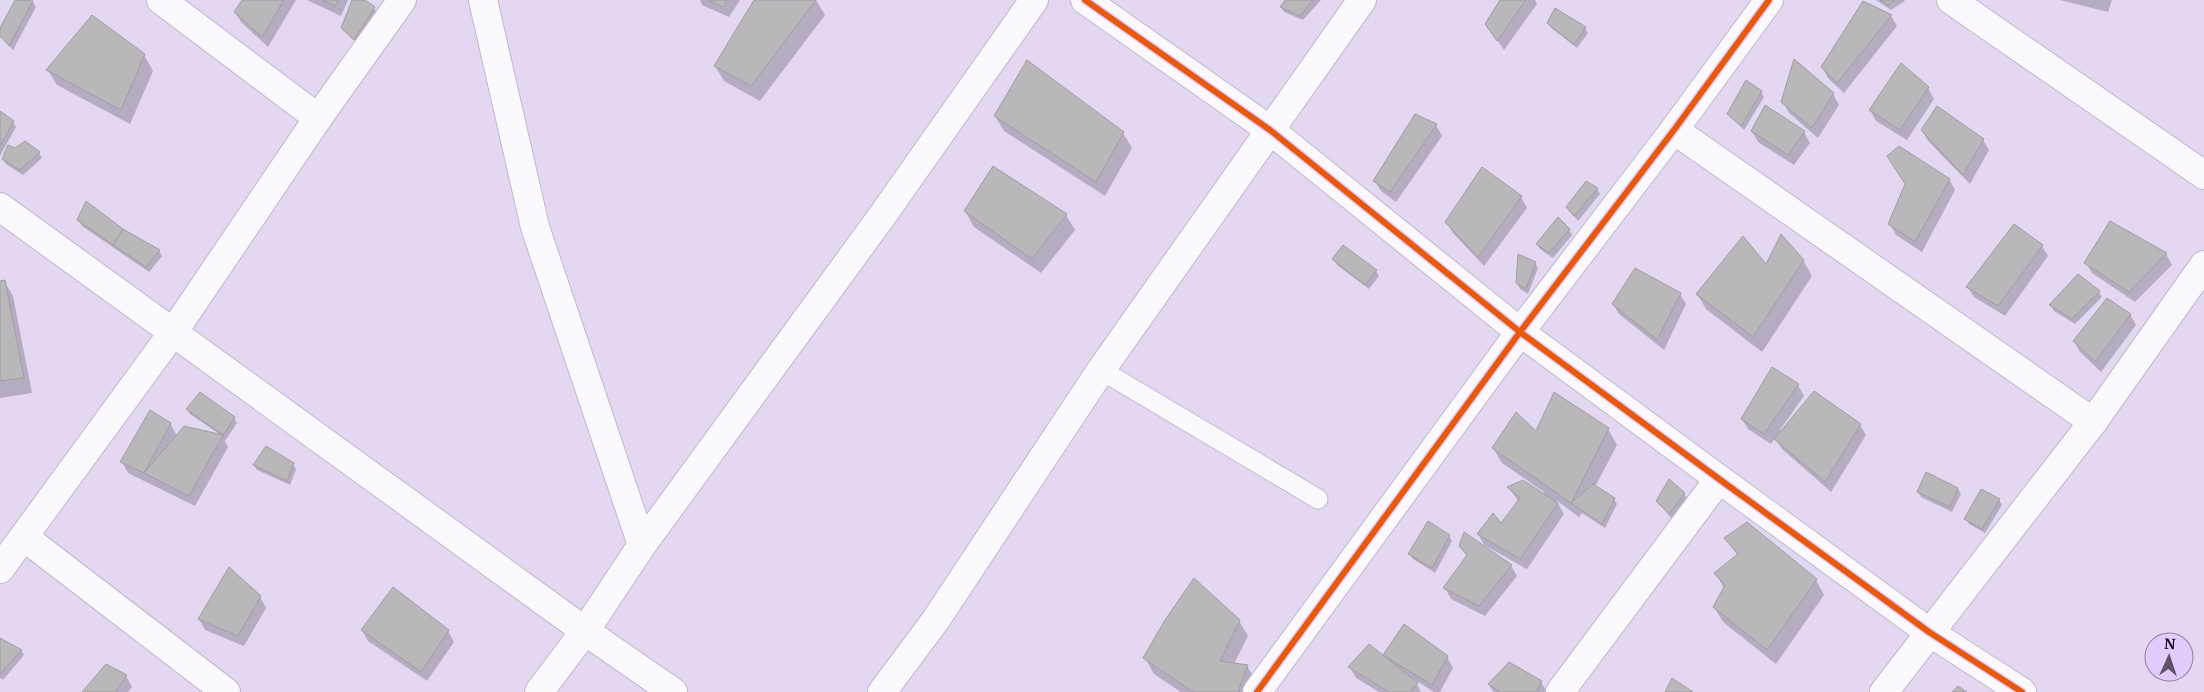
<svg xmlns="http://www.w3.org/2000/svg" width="2204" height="692" viewBox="0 0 2204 692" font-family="Merriweather,serif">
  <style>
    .shadow { fill: #0003 }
    .building { fill: #b9b7ba; stroke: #a09ea1 }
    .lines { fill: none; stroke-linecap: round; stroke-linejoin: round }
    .lane-casing { stroke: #c1b8cc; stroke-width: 21 }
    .street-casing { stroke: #c1b8cc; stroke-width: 30 }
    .lane { stroke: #fbf9fd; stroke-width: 19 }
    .street { stroke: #fbf9fd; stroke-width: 28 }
    .cycleway-casing { stroke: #e2ccfd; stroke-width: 9 }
    .cycleway { stroke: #e8590c; stroke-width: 6 }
  </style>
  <rect width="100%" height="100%" fill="#e3d7f2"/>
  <g class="shadow">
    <polygon points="16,0 28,0 33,2 36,7 13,50 2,38 0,31"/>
    <polygon points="243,0 296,0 268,47 241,22 235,12"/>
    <polygon points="307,0 348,0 341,16"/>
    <polygon points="354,0 363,0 374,8 377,13 358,44 342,28"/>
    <polygon points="700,0 740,0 729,17 702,5"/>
    <polygon points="755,0 816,0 825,15 760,101 724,81 715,66"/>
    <polygon points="1287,0 1321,0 1303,20 1284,12 1281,7"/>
    <polygon points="1501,0 1535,0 1537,4 1504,50 1486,24"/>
    <polygon points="1876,0 1904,0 1905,1 1891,10"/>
    <polygon points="2060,0 2112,0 2108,12"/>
    <polygon points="1891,16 1897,26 1844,93 1828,78 1822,67"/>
    <polygon points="1548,23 1585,28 1588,33 1577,48 1551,28"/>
    <polygon points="144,55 153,71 130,124 57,85 48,70"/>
    <polygon points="1928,88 1934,99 1907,140 1876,121 1870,110"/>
    <polygon points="1761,92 1764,97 1744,130 1728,114"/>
    <polygon points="1833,94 1839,105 1818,138 1789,113 1783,102"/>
    <polygon points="0,112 13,122 16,127 0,156"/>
    <polygon points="995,116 1123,133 1132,148 1105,196 1004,131"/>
    <polygon points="1436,125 1442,136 1396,202 1381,191 1375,181"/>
    <polygon points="1922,130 1983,140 1989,150 1970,184 1928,141"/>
    <polygon points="1752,131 1804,132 1810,143 1794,165 1758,142"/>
    <polygon points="25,142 39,153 42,158 23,175 6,164 3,159"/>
    <polygon points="993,168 1066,215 1075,230 1041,273 974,227 965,211"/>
    <polygon points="1483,169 1521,197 1527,208 1484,266 1453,233 1447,222"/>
    <polygon points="1949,179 1955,190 1922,252 1896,235 1890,224 1906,184"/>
    <polygon points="1597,189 1600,194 1578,221 1567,207"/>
    <polygon points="78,220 122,230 159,251 162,256 149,272 82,226"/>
    <polygon points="2111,223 2166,254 2172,265 2135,302 2092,273 2086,263"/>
    <polygon points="1569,229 1572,235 1553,258 1540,249 1537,244"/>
    <polygon points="2042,246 2048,256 2005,316 1974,297 1968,287"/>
    <polygon points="1334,259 1376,271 1379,276 1369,289 1337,265"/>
    <polygon points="1803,260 1812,276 1762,352 1706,309 1697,294 1766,267"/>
    <polygon points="1535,263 1538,268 1528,294 1520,289 1517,283"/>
    <polygon points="4,281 13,296 32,393 0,398 0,282"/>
    <polygon points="2099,292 2102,297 2075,324 2054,311 2051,306"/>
    <polygon points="1680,294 1686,304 1664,350 1619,314 1613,304"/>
    <polygon points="2130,314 2136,325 2101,372 2080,352 2074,341"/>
    <polygon points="1798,385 1804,396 1780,430 1782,432 1860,425 1866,435 1831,492 1782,449 1775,438 1771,444 1748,429 1742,419"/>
    <polygon points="187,409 234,418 237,423 225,441 228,447 195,506 128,473 122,462 170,423 177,436 221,435 190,414"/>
    <polygon points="1608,429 1617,445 1595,487 1614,499 1617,504 1605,528 1582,513 1579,517 1556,500 1564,514 1527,569 1484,545 1478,534 1501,526 1519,502 1509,488 1542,494 1544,492 1502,463 1493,448 1536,433"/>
    <polygon points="293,464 296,469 290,485 257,470 254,465"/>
    <polygon points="1958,489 1961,494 1952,512 1921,497 1918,492"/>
    <polygon points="1684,494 1688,499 1672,519 1657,501"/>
    <polygon points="1999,500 2002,505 1985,533 1969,524 1966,519"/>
    <polygon points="1449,536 1452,541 1435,573 1413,559 1410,554"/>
    <polygon points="1726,538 1816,580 1824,595 1776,664 1723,622 1714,607 1724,588 1716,574 1738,556"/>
    <polygon points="1460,546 1511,566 1517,576 1485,616 1451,599 1445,588 1467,557"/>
    <polygon points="260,597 266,608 244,646 205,630 199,619"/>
    <polygon points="1239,621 1248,636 1234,664 1247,666 1256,681 1252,692 1181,692 1154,674 1145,658"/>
    <polygon points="1404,626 1447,657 1453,668 1440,692 1434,692 1415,680 1421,692 1379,692 1356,678 1350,667 1383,656"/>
    <polygon points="362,630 448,631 454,642 427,681 368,641"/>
    <polygon points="0,639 21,650 24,655 3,680 0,678"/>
    <polygon points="126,676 132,687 128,692 83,692"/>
    <polygon points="1541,682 1547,692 1494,692 1489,685"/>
  </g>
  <g class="building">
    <polygon points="15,0 33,1 9,46 0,36 0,28"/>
    <polygon points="242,0 284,0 262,37 234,12"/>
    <polygon points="322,0 338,0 335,6"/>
    <polygon points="352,0 365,0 375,7 354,40 341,28"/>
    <polygon points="707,0 727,0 723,7"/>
    <polygon points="754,0 816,0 751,86 714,66"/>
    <polygon points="1285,0 1313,0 1300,16 1280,7"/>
    <polygon points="1500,0 1526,0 1497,41 1485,24"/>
    <polygon points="1880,0 1895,0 1888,5"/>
    <polygon points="1863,1 1892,15 1837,83 1821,67"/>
    <polygon points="1555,8 1586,27 1574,44 1547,23"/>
    <polygon points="92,15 145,54 121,110 46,70"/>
    <polygon points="1794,59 1834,93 1812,128 1781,102"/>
    <polygon points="1027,60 1124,132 1096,182 994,116"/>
    <polygon points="1901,63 1929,87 1900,130 1869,110"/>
    <polygon points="1746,80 1762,91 1741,126 1727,114"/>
    <polygon points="1765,105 1805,131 1788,155 1751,131"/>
    <polygon points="1937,106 1984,139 1963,175 1921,130"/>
    <polygon points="0,111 14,121 0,146"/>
    <polygon points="1415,114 1437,124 1390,192 1373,181"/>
    <polygon points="25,141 40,152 20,170 2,159 8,145 15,148"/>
    <polygon points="1899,146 1950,179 1915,242 1888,224 1905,184 1887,156"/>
    <polygon points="993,166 1067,214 1032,259 964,211"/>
    <polygon points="1482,167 1522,196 1478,257 1445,222"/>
    <polygon points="1586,181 1598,188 1574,216 1566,207"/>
    <polygon points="86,201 123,229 113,245 77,220"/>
    <polygon points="1558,217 1570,229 1549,253 1536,244"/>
    <polygon points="2110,221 2167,253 2129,292 2084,263"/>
    <polygon points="2014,224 2043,245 1998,306 1966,287"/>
    <polygon points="123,229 160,250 146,267 113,245"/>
    <polygon points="1781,234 1804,260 1753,337 1696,294 1743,236 1766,264"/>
    <polygon points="1343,245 1377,270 1365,285 1332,259"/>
    <polygon points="1518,254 1536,262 1526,289 1516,283"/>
    <polygon points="1635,268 1681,293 1657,340 1612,304"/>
    <polygon points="2078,274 2100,291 2072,319 2049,305"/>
    <polygon points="5,280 24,378 0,381 0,281"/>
    <polygon points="2107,298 2131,314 2095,362 2073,341"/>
    <polygon points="1772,367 1799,384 1764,434 1741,419"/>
    <polygon points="1814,391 1861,424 1825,482 1774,439"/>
    <polygon points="200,392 235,417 223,435 186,409"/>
    <polygon points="1554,392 1609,428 1571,503 1492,448 1516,412 1536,431"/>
    <polygon points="150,410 171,423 144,473 120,462"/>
    <polygon points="184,426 223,435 189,496 144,473"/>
    <polygon points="266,446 294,463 287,481 253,465"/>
    <polygon points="1926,472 1958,488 1950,507 1917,492"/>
    <polygon points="1669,479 1685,493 1669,514 1656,501"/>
    <polygon points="1523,480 1558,503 1520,559 1477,534 1493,513 1501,523 1520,498 1507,487"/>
    <polygon points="1593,484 1615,498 1602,524 1571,503"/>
    <polygon points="1981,489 2000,499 1982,529 1964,519"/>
    <polygon points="1428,521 1450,535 1432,568 1408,554"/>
    <polygon points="1747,522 1817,579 1767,650 1713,607 1725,585 1714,573 1738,554 1724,538"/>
    <polygon points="1464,532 1512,565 1479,606 1443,588 1467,555 1459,546"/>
    <polygon points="229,567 261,596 238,636 198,619"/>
    <polygon points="1194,578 1240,620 1220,661 1248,665 1238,692 1193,692 1143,658 1165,620"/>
    <polygon points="393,587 449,630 421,672 361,630"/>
    <polygon points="1404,624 1448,656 1432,685 1383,655"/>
    <polygon points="0,638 22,650 0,674"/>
    <polygon points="1369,644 1418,683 1410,692 1389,692 1348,667"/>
    <polygon points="1509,662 1542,681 1536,692 1500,692 1488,684"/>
    <polygon points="106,664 127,675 115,692 82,692"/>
    <polygon points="1672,678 1693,692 1665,692"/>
    <polygon points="1958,686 1967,692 1952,692"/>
  </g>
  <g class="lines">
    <defs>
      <polyline id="lane" points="1101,370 1318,499"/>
      <g id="street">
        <polyline points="161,0 318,118"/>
        <polyline points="483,0 535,227 642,545"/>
        <polyline points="1085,0 1270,130 1520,332 1719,479 1929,632 2022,692"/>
        <polyline points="1951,0 2204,175"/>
        <polyline points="1674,130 2093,422"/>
        <polyline points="0,207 585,631 673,692"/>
        <polyline points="24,537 226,692"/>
        <polyline points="0,569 174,331 318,118 402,0"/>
        <polyline points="539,692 585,631 642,545 882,216 1034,0"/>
        <polyline points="882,692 935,621 1101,370 1362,0"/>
        <polyline points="1257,692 1520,332 1674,130 1769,0"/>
        <polyline points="1560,692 1719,479"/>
        <polyline points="1884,692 2093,422 2204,265"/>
      </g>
    </defs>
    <use href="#lane" class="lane-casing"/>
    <use href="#street" class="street-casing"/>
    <use href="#lane" class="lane"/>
    <use href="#street" class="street"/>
    <defs>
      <g id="cycleway">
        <polyline points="1085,0 1270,130 1520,332 1719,479 1929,632 2022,692"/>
        <polyline points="1257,692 1520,332 1674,130 1769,0"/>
      </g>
    </defs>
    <use href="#cycleway" class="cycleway-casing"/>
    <use href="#cycleway" class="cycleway"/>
  </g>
  <g transform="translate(2169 657) rotate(3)"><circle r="24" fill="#e2ccfd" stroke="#9080a4"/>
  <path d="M0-4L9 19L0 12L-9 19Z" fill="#5d5468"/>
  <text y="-8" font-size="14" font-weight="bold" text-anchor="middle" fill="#150d1e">N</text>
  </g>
</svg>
